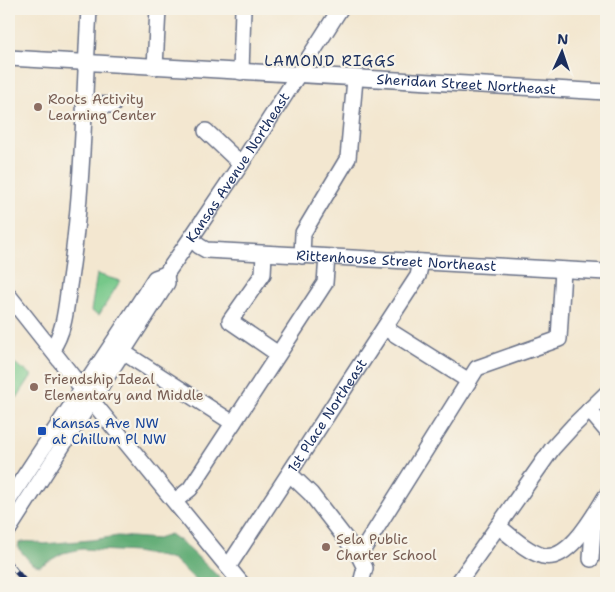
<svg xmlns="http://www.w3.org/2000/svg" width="615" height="592" viewBox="0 0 615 592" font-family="'Shantell Sans',sans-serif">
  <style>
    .green { fill: #76c889; stroke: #487c74 }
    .forest { fill: #60ac75; stroke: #3e6e6a }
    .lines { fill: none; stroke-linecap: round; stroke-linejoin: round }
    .minor-casing { stroke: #676f86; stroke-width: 18 }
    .minor { stroke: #fff; stroke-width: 15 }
    .rail-casing { stroke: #1b2f5e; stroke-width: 5.5 }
    .rail { stroke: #f7f3e8; stroke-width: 4; stroke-dasharray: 11; stroke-linecap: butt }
    .education-dot { fill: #8d6e63; stroke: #f7f3e8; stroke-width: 2 }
    .transit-dot { fill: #1a4fb4; stroke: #f7f3e8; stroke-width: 2 }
    .labels { text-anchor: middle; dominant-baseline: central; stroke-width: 4.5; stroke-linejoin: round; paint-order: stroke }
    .street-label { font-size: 14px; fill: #1b2f5e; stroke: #f7f3e8 }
    .education-label { font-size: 14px; fill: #785e54; stroke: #f7f3e8; text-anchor: start }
    .transit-label { font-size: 14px; fill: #164399; stroke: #f7f3e8; text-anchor: start }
    .neighbourhood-label { font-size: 15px; letter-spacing: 1px; fill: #1b2f5e; stroke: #f7f3e8 }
  </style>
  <rect width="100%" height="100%" fill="#f7f3e8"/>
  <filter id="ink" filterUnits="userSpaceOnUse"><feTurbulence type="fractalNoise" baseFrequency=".02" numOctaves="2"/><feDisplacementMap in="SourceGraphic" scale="10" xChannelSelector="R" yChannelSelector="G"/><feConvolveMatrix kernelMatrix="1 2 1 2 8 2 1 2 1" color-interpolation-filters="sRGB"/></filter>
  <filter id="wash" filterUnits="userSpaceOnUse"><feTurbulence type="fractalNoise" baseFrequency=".0096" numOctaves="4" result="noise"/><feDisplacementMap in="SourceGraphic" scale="20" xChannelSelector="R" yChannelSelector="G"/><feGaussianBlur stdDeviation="1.12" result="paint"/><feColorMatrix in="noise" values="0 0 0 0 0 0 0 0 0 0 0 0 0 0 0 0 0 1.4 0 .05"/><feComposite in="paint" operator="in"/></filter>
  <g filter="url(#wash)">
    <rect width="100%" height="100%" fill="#f3e7d0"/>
    <g class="green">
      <polygon points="97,274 120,281 99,315 91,311"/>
      <polygon points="11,361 32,375 17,398 9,392 9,366"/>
    </g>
    <path class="forest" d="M170,534L184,544L225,583H199L173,559L135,552L82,549L63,553L40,566L32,564L18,548L19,543C27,540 36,542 44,544L91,540L118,536L158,539Z"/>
  </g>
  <g filter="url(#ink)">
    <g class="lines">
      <defs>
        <g id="minor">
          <path id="s1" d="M9,58L606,92"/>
          <polyline points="155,67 158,9"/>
          <polyline points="241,72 243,9"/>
          <polyline points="84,104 113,105"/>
          <polyline points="206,131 241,164"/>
          <path id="s2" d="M191,238L199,246L206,250L606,272"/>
          <polyline points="264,254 263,274 230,321 278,354"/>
          <polyline points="302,256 303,233 348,158 355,79"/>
          <polyline points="9,296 92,401 241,583"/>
          <polyline points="385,328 469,381"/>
          <path d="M52,349C66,329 66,303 70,279C83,190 84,99 89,9"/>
          <polyline points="123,352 233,423"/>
          <polyline points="589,410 606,430"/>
          <polyline points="290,474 311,494 359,556 365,568 361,583"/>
          <path id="s3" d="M9,500C57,425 108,353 155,278L166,274L191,238L241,164L340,9"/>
          <polyline points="175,501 190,489 325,283 327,257"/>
          <path d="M498,526C511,536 526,551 543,556C569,562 594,515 606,496"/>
          <polyline points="9,529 167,283 166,274"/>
          <polyline points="359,556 477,368 559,339 563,270"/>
          <polyline points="591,559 594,516"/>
          <path id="s4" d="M228,567L418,276L421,262"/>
          <polyline points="458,583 552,449 573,426 606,394"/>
        </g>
      </defs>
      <use href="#minor" class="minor-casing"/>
      <use href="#minor" class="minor"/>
      <defs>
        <g id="rail">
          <polyline points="9,563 26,583"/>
          <polyline points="9,581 11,583"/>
        </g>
      </defs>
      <use href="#rail" class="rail-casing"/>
      <use href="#rail" class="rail"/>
    </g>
  </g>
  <g class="education-dot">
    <circle cx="38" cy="107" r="5"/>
    <circle cx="34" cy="387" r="5"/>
    <circle cx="326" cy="547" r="5"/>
  </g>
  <rect class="transit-dot" x="37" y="426" width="10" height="10" rx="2.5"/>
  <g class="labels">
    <g class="street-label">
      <text stroke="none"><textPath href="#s1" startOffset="458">Sheridan Street Northeast</textPath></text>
      <text stroke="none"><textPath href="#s3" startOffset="406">Kansas Avenue Northeast</textPath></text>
      <text stroke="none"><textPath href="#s2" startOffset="210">Rittenhouse Street Northeast</textPath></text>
      <text stroke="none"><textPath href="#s4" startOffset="181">1st Place Northeast</textPath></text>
    </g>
    <g class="education-label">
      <text x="48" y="99">Roots Activity<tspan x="48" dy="16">Learning Center</tspan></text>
      <text x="44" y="379">Friendship Ideal<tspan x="44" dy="16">Elementary and Middle</tspan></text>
      <text x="336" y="539">Sela Public<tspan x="336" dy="16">Charter School</tspan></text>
    </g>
    <g class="transit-label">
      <text x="52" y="423">Kansas Ave NW<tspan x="52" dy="16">at Chillum Pl NW</tspan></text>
    </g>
    <g class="neighbourhood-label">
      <text x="330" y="61">LAMOND RIGGS</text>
    </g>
  </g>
  <rect width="615" height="592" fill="none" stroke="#f7f3e8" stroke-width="30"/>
  <g transform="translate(562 52) rotate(3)" stroke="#f7f3e8" stroke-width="4" paint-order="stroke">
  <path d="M0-4L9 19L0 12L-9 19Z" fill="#1b2f5e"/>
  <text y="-8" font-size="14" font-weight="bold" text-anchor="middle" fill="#1b2f5e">N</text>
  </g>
</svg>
